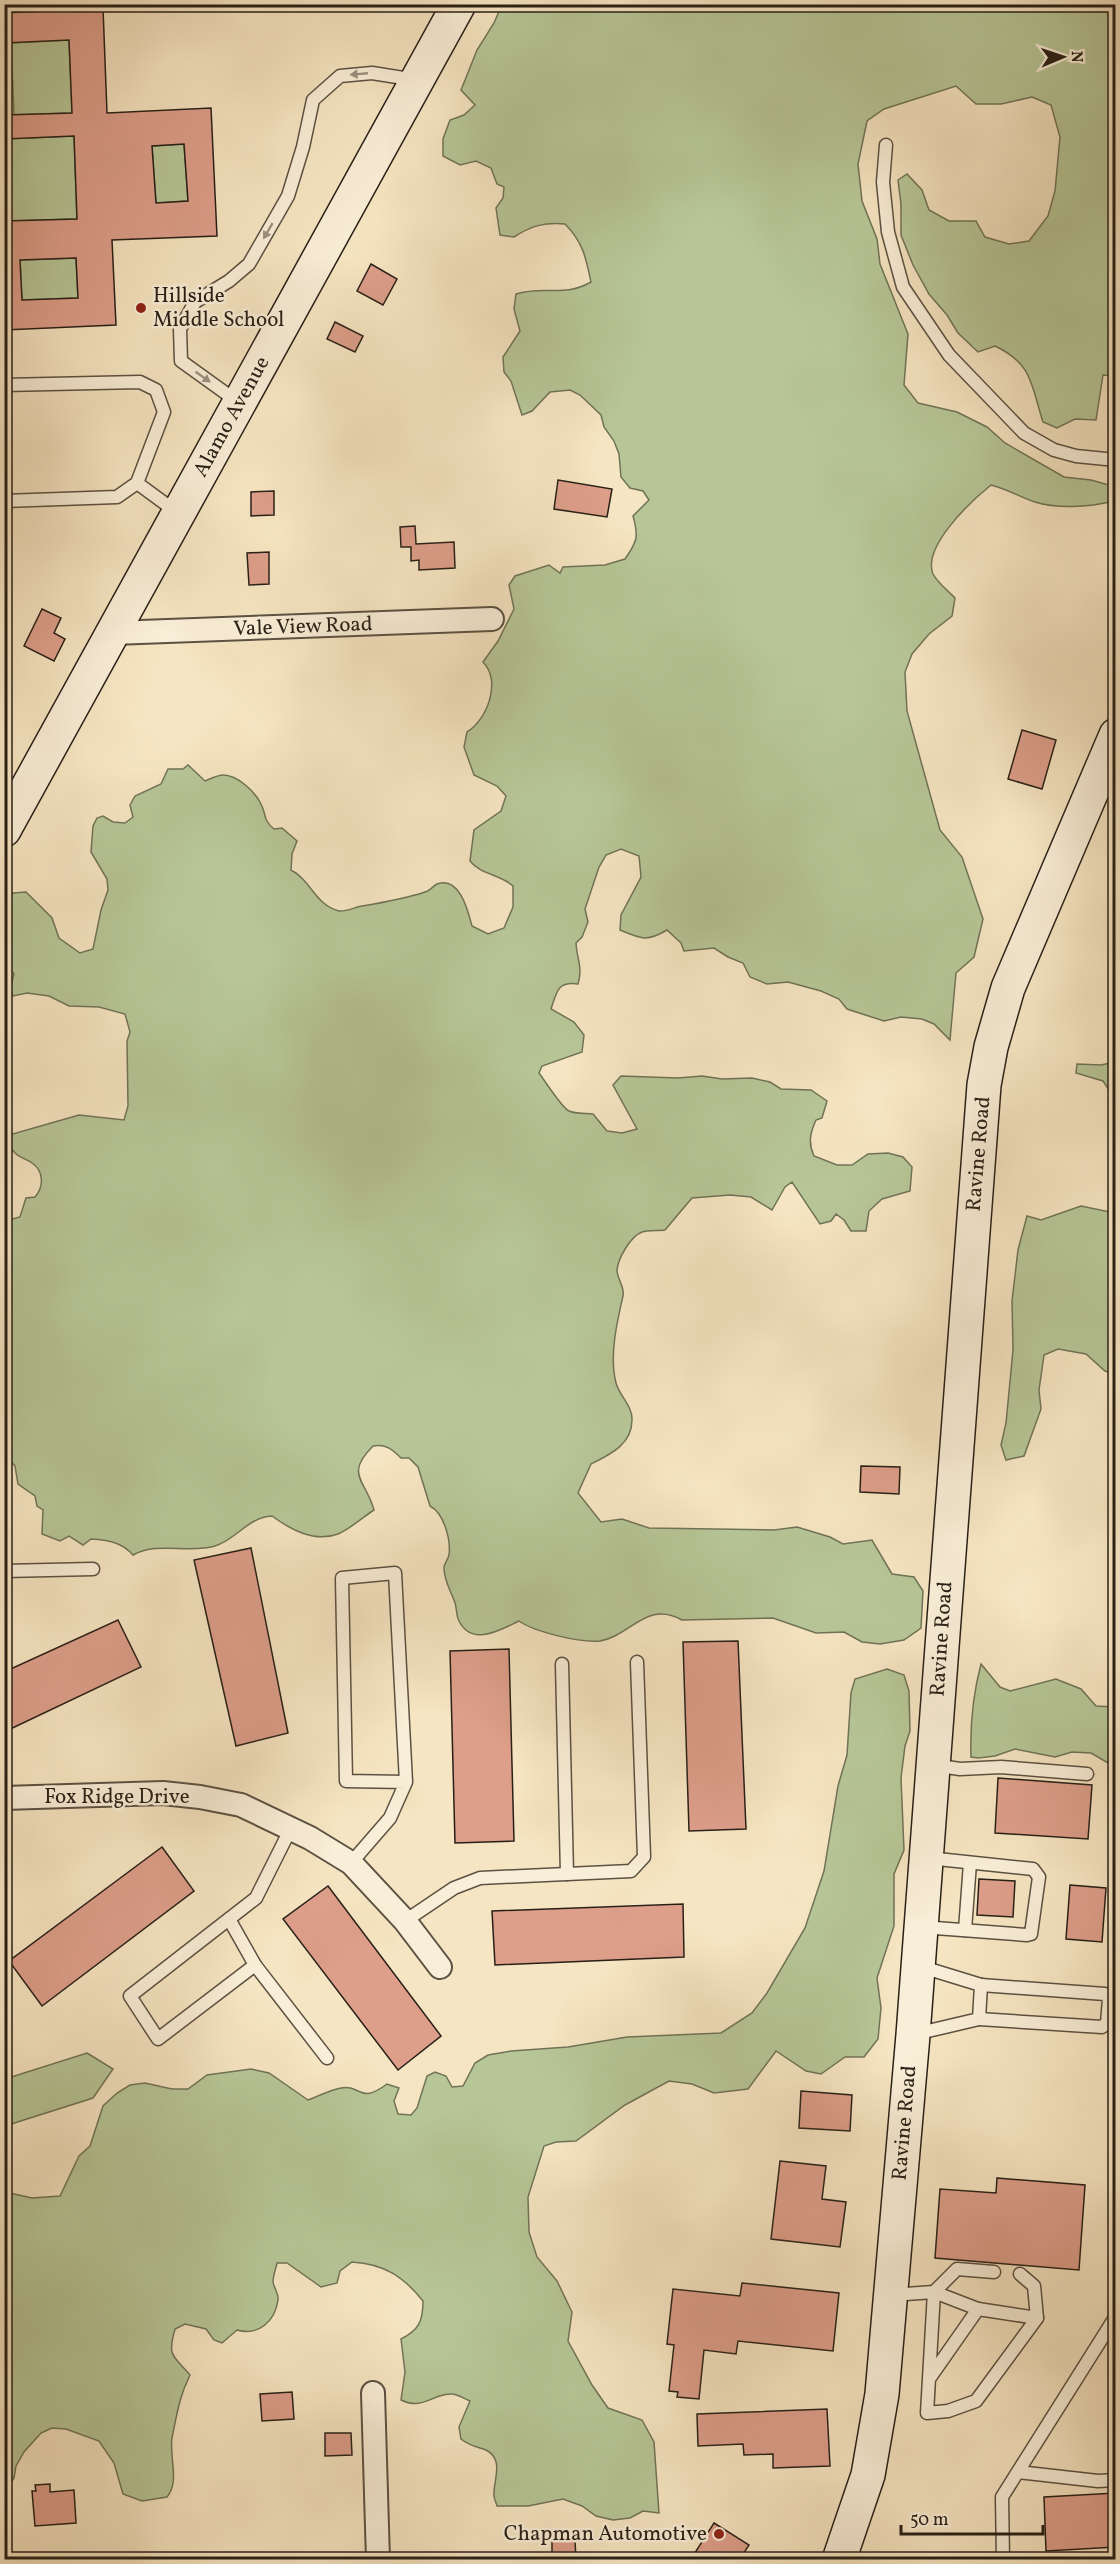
<svg xmlns="http://www.w3.org/2000/svg" width="1120" height="2564" viewBox="0 0 1120 2564" font-family="Vollkorn,serif">
  <style>
    .green { fill: #b7c697; stroke: #707357; stroke-width: 1.5 }
    .building { fill: #dd9e8a; stroke: #282017; stroke-width: 1.5; fill-rule: evenodd }
    .lines { fill: none; stroke-linecap: round; stroke-linejoin: round }
    .lane-casing { stroke: #5c5142; stroke-width: 15 }
    .street-casing { stroke: #5c5142; stroke-width: 26 }
    .secondary-casing { stroke: #282017; stroke-width: 36 }
    .lane { stroke: #f9eed7; stroke-width: 12 }
    .street { stroke: #f9eed7; stroke-width: 22 }
    .secondary { stroke: #f9eed7; stroke-width: 33 }
    .oneway { fill: #9b9181 }
    .poi-dot { fill: #8f2418; stroke: #f9eed7; stroke-width: 2 }
    .labels { text-anchor: middle; dominant-baseline: central; stroke-width: 5; stroke-linejoin: round; paint-order: stroke }
    .poi-label { font-size: 21px; fill: #282017; stroke: #f9eed7; text-anchor: start }
    .street-label { font-size: 21px; fill: #282017; stroke: #f9eed7 }
  </style>
  <rect width="100%" height="100%" fill="#f6e5c2"/>
  <filter id="stains"><feTurbulence type="fractalNoise" baseFrequency=".00333" numOctaves="4"/><feColorMatrix values="0 0 0 0 .2 0 0 0 0 .09 0 0 0 0 .02 0 0 0 .5 -.17"/></filter>
  <radialGradient id="worn" r=".72"><stop offset=".6" stop-color="#630" stop-opacity="0"/><stop offset="1" stop-color="#630" stop-opacity=".3"/></radialGradient>
  <g class="green">
    <path d="M508,5H527L544,9L552,4L1115,5L1116,376L1103,375L1096,420L1075,419L1057,428L1043,422C1031,385 1033,364 995,346L978,352L958,333L947,315L929,294L913,265L901,235V204L898,180L907,174L922,190L929,210L949,221H976L985,237L1009,244L1029,241L1048,216L1055,191L1060,137L1051,105L1032,97L1001,104H976L956,86L884,109L867,121L858,164L862,201L877,239L880,264L908,334L904,385L918,403L957,412L987,427L1005,443L1064,477L1091,480L1109,485L1110,502C1088,507 1057,509 1035,502C1020,497 1007,489 991,485C971,501 922,547 933,574C937,582 948,591 955,598L952,616L929,634L912,654L905,672L907,711L940,830L962,857L983,919L974,957L956,973L950,1040L934,1024L922,1019L901,1017L884,1021L847,1009L839,999L821,991L788,982L767,984L750,977L743,963L728,957L714,948L684,951L681,943L667,930C647,942 641,939 620,930L621,915L641,877L639,856L621,849L606,855L599,867L585,909L588,922L582,937L576,943C577,960 583,967 578,984C557,981 557,992 551,1009L574,1022L584,1035L582,1052L542,1066L539,1073C545,1081 562,1108 569,1111C575,1114 586,1113 593,1114L607,1131L622,1133L637,1129L613,1085L621,1076L678,1078L702,1076L722,1079L752,1078L770,1082L781,1089L811,1090L827,1101L822,1118L816,1120C810,1133 808,1143 814,1156L837,1165H852L868,1154L888,1153L903,1157L912,1167L910,1191L882,1199L869,1211L866,1231H851L844,1220L836,1214L831,1221L820,1224L792,1182L785,1187L772,1210L751,1197L730,1195L692,1198L665,1230C658,1231 648,1230 642,1232C631,1236 618,1258 617,1270C617,1279 625,1287 623,1296C617,1322 609,1356 616,1383C619,1395 633,1407 632,1420C632,1445 609,1455 591,1464L578,1493L601,1522L622,1519L649,1528L774,1530L797,1527L830,1537L843,1544L872,1540L892,1574L914,1577L923,1591L921,1628L904,1640L880,1644L862,1642L844,1632L816,1633L773,1618L682,1620C646,1600 631,1636 600,1641C580,1643 535,1632 519,1621C500,1630 472,1647 459,1621C456,1615 457,1609 455,1603C451,1591 444,1581 444,1568C444,1563 448,1560 449,1555C451,1540 444,1513 430,1506L418,1467L409,1458H401C392,1449 386,1444 373,1446C344,1475 366,1480 374,1510C363,1517 350,1529 338,1534C314,1543 290,1529 272,1516C248,1517 236,1540 215,1546C188,1554 158,1541 133,1555C122,1542 107,1540 91,1539L83,1545L69,1536L60,1541L42,1534L43,1510L37,1506L35,1496L18,1484L15,1466L7,1457L5,1458V1221L20,1217L26,1198L35,1197C44,1187 44,1171 32,1163C27,1159 20,1158 15,1153C10,1148 9,1143 9,1135L79,1115L124,1120L128,1106L127,1041L130,1032L125,1014L99,1007L69,1006L49,996L27,993L13,996L10,989L14,974L5,962V902L13,893L26,892L52,918L59,938L80,953L93,949L101,910L108,890L107,879L91,852L93,826L97,818L103,816L113,822L125,823L133,817L130,805L135,796L161,784L168,769H183L188,765L205,781C210,779 218,775 223,775C238,775 255,792 261,804C267,815 262,819 274,829L282,828L297,841L292,854L291,870C311,880 315,905 339,911C346,912 355,907 362,906C380,903 408,898 425,892C430,891 433,886 437,884C460,876 468,911 472,926L488,934L504,928L513,907V886C500,874 481,875 470,861L474,830L501,811L506,796L497,786L474,775L464,747L467,732C487,720 502,681 483,662L498,641L514,609L509,585L515,576L549,565L560,573L563,567L605,565L625,559C637,542 639,537 633,516L649,500L643,491L630,488L621,477L619,454L614,441L604,427L601,415L580,395L570,390L550,392L532,411L522,415L511,381L504,372L503,357L520,331L514,309L516,294C545,285 563,298 591,282C586,258 583,242 565,224C544,222 531,226 514,237L500,235L496,208L503,198L504,187L497,184L491,168L476,161L460,165L443,156V139L450,120L464,115L475,105L461,90L477,50L494,23L500,9Z"/>
    <polygon points="69,40 72,113 14,115 11,43"/>
    <polygon points="74,136 77,219 9,221 6,139"/>
    <polygon points="184,144 188,201 156,203 152,146"/>
    <polygon points="76,258 78,298 22,300 20,260"/>
    <polygon points="1115,1062 1115,1099 1103,1081 1076,1073 1077,1064 1101,1065"/>
    <polygon points="1081,1206 1115,1213 1115,1374 1105,1371 1086,1354 1058,1349 1044,1355 1039,1390 1041,1409 1024,1456 1006,1460 1001,1445 1006,1423 1013,1350 1012,1301 1018,1250 1027,1216 1041,1220"/>
    <path d="M981,1664L1000,1687L1010,1691L1056,1679L1081,1689L1096,1706L1114,1707L1115,1705V1767L1091,1753L1072,1752L1055,1757L1015,1749L995,1756L978,1758L971,1757C970,1725 973,1694 981,1664Z"/>
    <path d="M887,1669L904,1675L909,1691L910,1731L905,1746L901,1778L904,1850L894,1874V1926L877,1978L881,2008L878,2039L864,2057H845L821,2074L806,2071L776,2051L748,2089L714,2093L692,2084L669,2081L625,2105L576,2141L556,2142L544,2146L528,2197L529,2232L537,2257L557,2281L572,2312L568,2341L592,2385L608,2408L642,2420L654,2442L659,2513L643,2511L630,2518L613,2520L596,2516L582,2506L563,2499L528,2506H497C496,2502 493,2497 494,2493C494,2479 504,2459 486,2450C476,2446 471,2447 461,2439L459,2427L470,2401C465,2399 457,2394 452,2394C433,2393 423,2411 401,2400L405,2372L401,2339C419,2330 423,2321 423,2301C403,2276 384,2264 352,2262L340,2271L337,2283L321,2287L287,2263H277C276,2268 273,2276 273,2282C274,2288 279,2294 278,2300C275,2322 258,2336 237,2330L222,2343L214,2340L206,2329L185,2324L175,2329C167,2357 173,2355 190,2375C179,2397 177,2414 172,2438C169,2457 180,2482 167,2497L142,2501L123,2494L114,2463L99,2441L66,2429L52,2428L41,2433L24,2452L16,2466L14,2478L5,2492V2192L32,2198L60,2196L79,2156L90,2146L103,2106L117,2093L130,2085L145,2083L172,2089H188L207,2075L251,2069L269,2073L308,2100C319,2096 330,2090 341,2088C361,2084 359,2105 387,2084L399,2088L394,2101L398,2114L411,2115L417,2108L427,2076L435,2072L446,2076L452,2087L463,2086L475,2063L488,2055L511,2051L568,2047L627,2037L721,2033L752,2013L767,1993L805,1928L824,1871L838,1786L847,1755L851,1693L855,1679Z"/>
    <polygon points="87,2053 113,2069 93,2098 5,2126 5,2079"/>
  </g>
  <g class="building">
    <path d="M103,8L107,113L211,108L217,236L112,240L116,325L4,330V221L77,219L74,136L4,139V115L72,113L69,40L4,43V13ZM184,144L188,201L156,203L152,146ZM76,258L78,298L22,300L20,260Z"/>
    <polygon points="371,264 397,279 383,305 357,291"/>
    <polygon points="335,322 363,336 355,352 327,339"/>
    <polygon points="558,480 612,489 607,517 554,509"/>
    <polygon points="274,491 274,515 251,516 251,492"/>
    <polygon points="415,526 416,544 454,542 455,568 419,570 419,560 411,561 411,547 401,547 400,527"/>
    <polygon points="269,552 269,584 249,585 247,553"/>
    <polygon points="42,609 61,618 54,633 65,639 54,661 24,646"/>
    <polygon points="1022,730 1056,740 1042,789 1008,779"/>
    <polygon points="861,1466 900,1467 899,1494 860,1492"/>
    <polygon points="251,1548 288,1733 236,1746 194,1560"/>
    <polygon points="118,1620 141,1667 4,1732 4,1672"/>
    <polygon points="738,1641 746,1829 689,1831 683,1642"/>
    <polygon points="509,1649 514,1841 455,1843 450,1651"/>
    <polygon points="998,1778 1092,1785 1088,1839 995,1833"/>
    <polygon points="162,1847 194,1891 42,2006 9,1961"/>
    <polygon points="979,1879 1015,1881 1013,1917 977,1915"/>
    <polygon points="1070,1885 1106,1888 1102,1942 1066,1939"/>
    <polygon points="328,1886 441,2036 398,2070 283,1919"/>
    <polygon points="683,1904 684,1957 495,1965 492,1911"/>
    <polygon points="801,2091 852,2095 850,2131 799,2128"/>
    <polygon points="780,2161 826,2166 822,2199 846,2202 840,2247 771,2239"/>
    <polygon points="997,2178 1085,2185 1079,2270 935,2258 940,2189 996,2193"/>
    <polygon points="742,2283 839,2293 833,2351 738,2341 736,2354 704,2350 699,2399 677,2397 678,2392 669,2391 674,2345 667,2344 673,2289 740,2296"/>
    <polygon points="292,2392 294,2419 262,2421 260,2394"/>
    <polygon points="827,2409 830,2466 773,2468 773,2454 744,2455 743,2444 698,2446 697,2414"/>
    <polygon points="325,2433 351,2433 352,2455 325,2456"/>
    <polygon points="50,2484 50,2492 74,2490 76,2523 35,2526 32,2491 36,2491 35,2485"/>
    <polygon points="1116,2493 1116,2547 1046,2551 1044,2497"/>
    <polygon points="714,2523 749,2545 740,2559 691,2559"/>
    <polygon points="552,2541 575,2541 576,2559 552,2559"/>
  </g>
  <g class="lines">
    <defs>
      <g id="lane">
        <polyline points="886,145 883,182 888,232 903,287 949,355 1024,433 1054,450 1076,456 1116,460"/>
        <polyline points="4,385 140,382 156,390 164,412 137,483 117,497 4,501"/>
        <polyline points="238,402 181,361 180,329 195,302 229,281 249,264 288,196 303,147 313,100 340,76 372,73 416,80"/>
        <polyline points="137,483 178,513"/>
        <polyline points="4,1571 93,1569"/>
        <polyline points="562,1664 567,1874"/>
        <polyline points="933,1765 960,1769 1001,1767 1087,1774"/>
        <polyline points="291,1828 256,1898 130,1996 158,2039 255,1965 327,2058"/>
        <polyline points="351,1863 390,1818 406,1782 395,1573 342,1578 346,1781 406,1782"/>
        <polyline points="229,1919 255,1965"/>
        <polyline points="405,1921 454,1888 480,1878 631,1871 644,1857 637,1662"/>
        <polyline points="922,1927 1027,1935 1031,1934 1039,1877 1033,1869 928,1858"/>
        <polyline points="965,1930 970,1863"/>
        <polyline points="979,2019 1102,2027 1107,2023 1109,1999 1105,1994 981,1985"/>
        <polyline points="915,2034 979,2019 981,1985 919,1966"/>
        <polyline points="1020,2274 1034,2286 1037,2318"/>
        <polyline points="891,2295 934,2292 927,2413 948,2411 976,2401 1037,2318 978,2309 929,2379"/>
        <polyline points="978,2309 934,2292 957,2269 994,2272"/>
        <polyline points="1018,2472 1098,2481 1116,2480"/>
        <polyline points="1003,2560 1002,2497 1116,2316"/>
      </g>
      <g id="street">
        <polyline points="113,633 492,619"/>
        <polyline points="4,1798 163,1793 200,1797 241,1805 310,1838 351,1863 405,1921 440,1967"/>
        <polyline points="373,2393 378,2560"/>
      </g>
      <g id="secondary">
        <polyline points="4,830 459,4"/>
        <polyline points="839,2560 868,2475 882,2394 913,2035 984,1085 991,1047 1008,988 1116,735"/>
      </g>
    </defs>
    <use href="#lane" class="lane-casing"/>
    <use href="#street" class="street-casing"/>
    <use href="#secondary" class="secondary-casing"/>
    <use href="#lane" class="lane"/>
    <use href="#street" class="street"/>
    <use href="#secondary" class="secondary"/>
  </g>
  <defs><path id="oneway-solid" d="M-6-.8H1V-3.2L6.5 0L1 3.2V.8H-6Z" transform="scale(1.5)"/></defs>
  <g class="oneway">
    <use href="#oneway-solid" transform="translate(359 74) rotate(175)"/>
    <use href="#oneway-solid" transform="translate(268 231) rotate(120)"/>
    <use href="#oneway-solid" transform="translate(203 377) rotate(35)"/>
  </g>
  <g class="poi-dot">
    <circle cx="141" cy="308" r="6"/>
    <circle cx="719" cy="2534" r="6"/>
  </g>
  <g class="labels">
    <g class="poi-label">
      <text x="153" y="296">Hillside<tspan x="153" dy="24">Middle School</tspan></text>
      <text x="707" y="2534" text-anchor="end">Chapman Automotive</text>
    </g>
    <g class="street-label">
      <text transform="translate(232 417) rotate(-61)">Alamo Avenue</text>
      <text transform="translate(303 627) rotate(-2)">Vale View Road</text>
      <text transform="translate(979 1154) rotate(-85)">Ravine Road</text>
      <text transform="translate(942 1639) rotate(-86)">Ravine Road</text>
      <text x="117" y="1797">Fox Ridge Drive</text>
      <text transform="translate(905 2123) rotate(-85)">Ravine Road</text>
    </g>
  </g>
  <rect width="1120" height="2564" fill="none" stroke="#f6e5c2" stroke-width="24"/>
  <rect x="6" y="6" width="1108" height="2552" fill="none" stroke="#282017" stroke-width="3"/>
  <rect x="12" y="12" width="1096" height="2540" fill="none" stroke="#282017" stroke-width="1.5"/>
  <g transform="translate(1063 57) rotate(88)" stroke="#f9eed7" stroke-width="4.5" paint-order="stroke">
  <path d="M0-4.5L10 22L0 15L-10 22Z" fill="#282017"/>
  <text y="-9" font-size="16" font-weight="bold" text-anchor="middle" fill="#282017">N</text>
  </g>
  <path d="M901 2525v9h142v-9" fill="none" stroke="#282017" stroke-width="3"/>
  <text x="910" y="2525" font-size="18" fill="#282017" stroke="#f9eed7" stroke-width="4.5" paint-order="stroke">50 m</text>
  <rect width="100%" height="100%" filter="url(#stains)"/>
  <rect width="100%" height="100%" fill="url(#worn)"/>
</svg>
